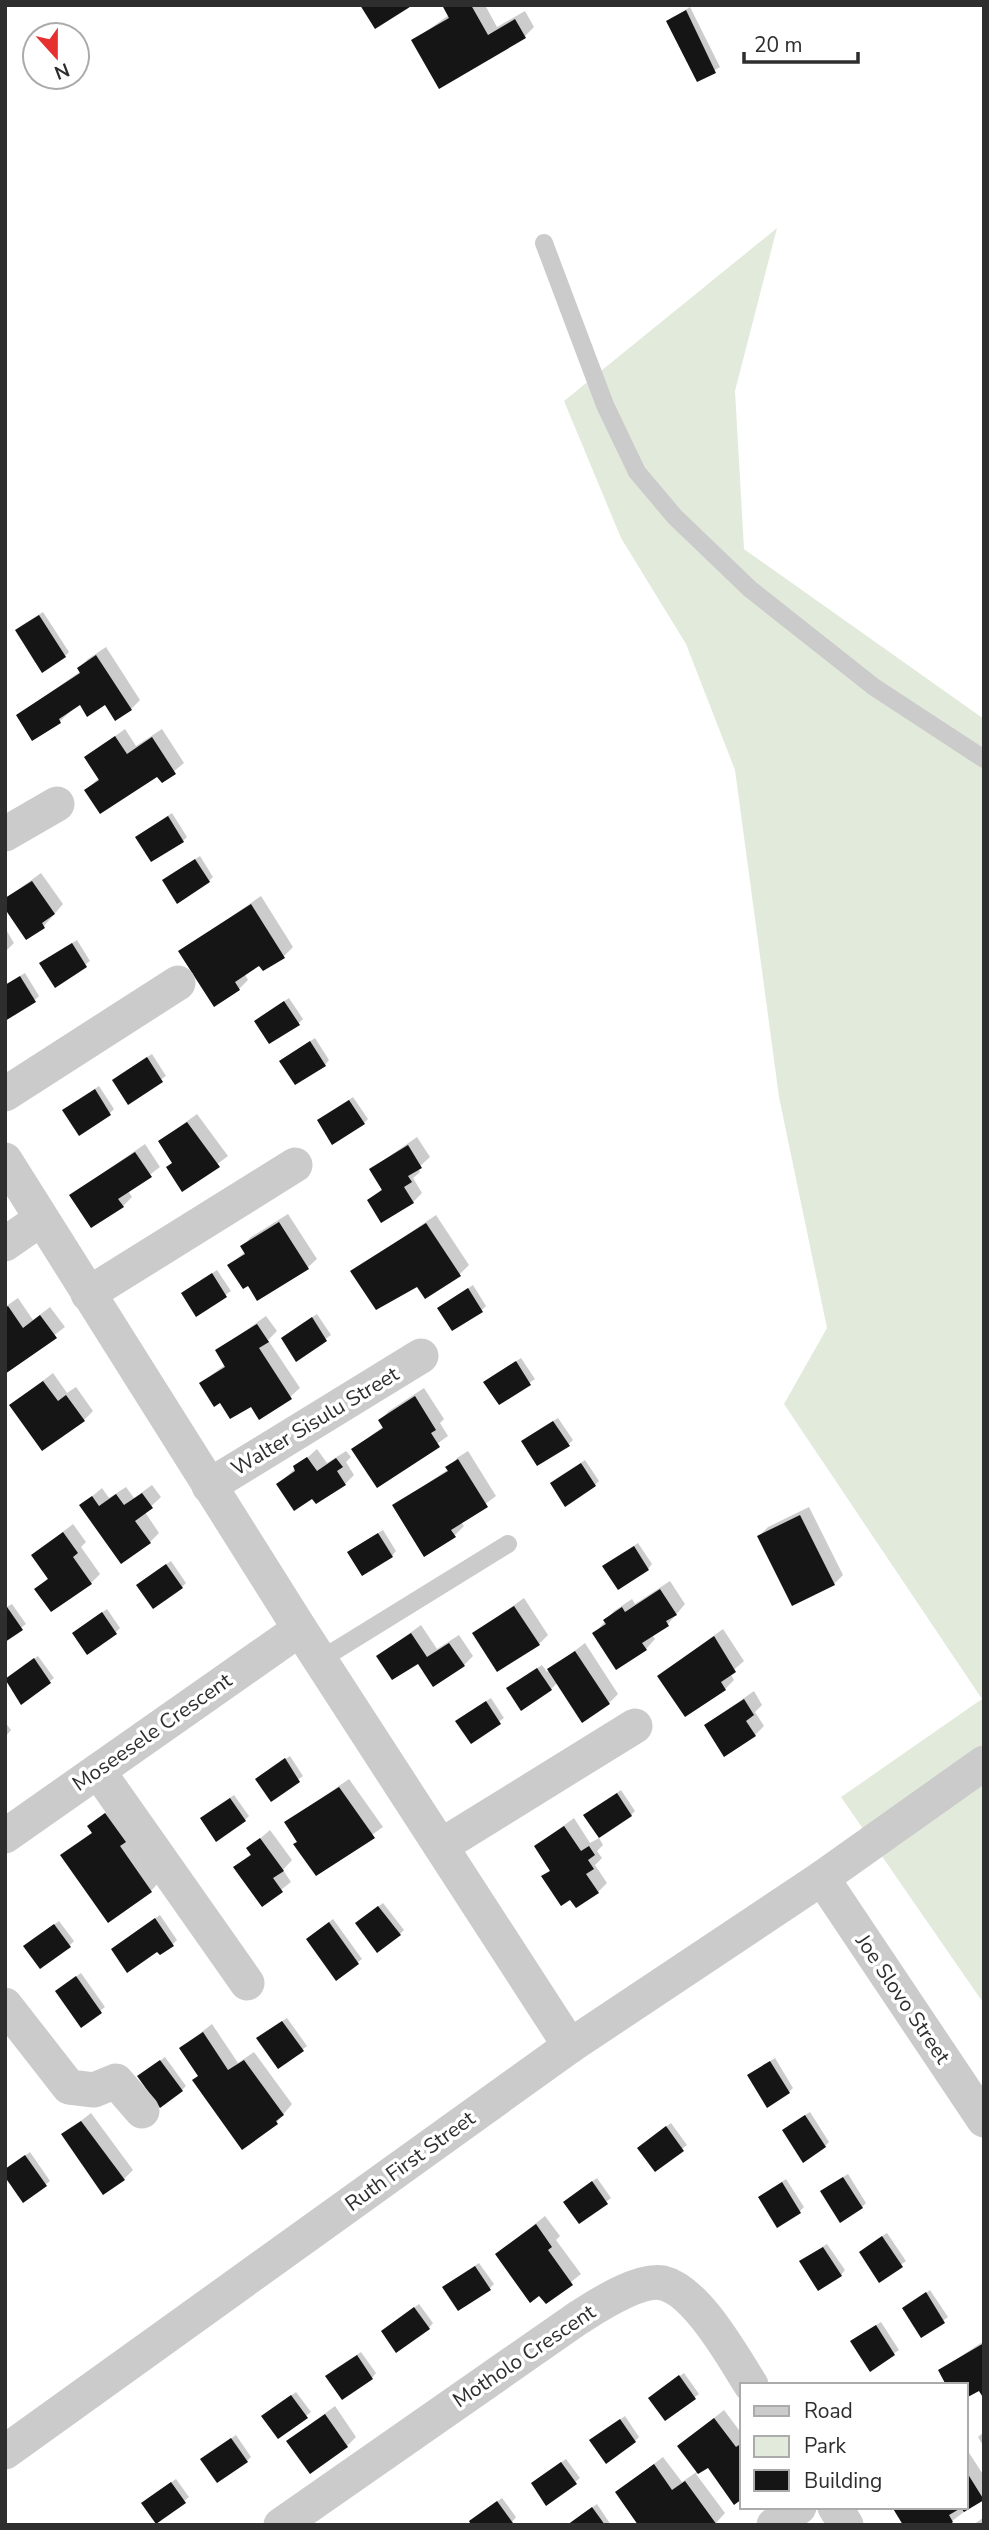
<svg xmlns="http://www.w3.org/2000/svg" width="989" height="2530" viewBox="0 0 989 2530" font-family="'Nunito Sans',sans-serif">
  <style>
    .green { fill: #e2ebdb }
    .shadow { fill: #0003 }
    .building { fill: #151515 }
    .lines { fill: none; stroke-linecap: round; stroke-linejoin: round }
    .lane { stroke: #cbcbcb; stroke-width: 18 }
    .street { stroke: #cbcbcb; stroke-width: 35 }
    .labels { text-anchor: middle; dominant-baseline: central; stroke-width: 7; stroke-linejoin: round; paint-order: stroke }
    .street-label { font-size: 21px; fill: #2e2e2e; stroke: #fff }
  </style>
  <rect width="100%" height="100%" fill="#fff"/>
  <polygon class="green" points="777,228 735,391 744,549 984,719 984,2004 841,1797 982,1699 784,1404 827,1328 779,1097 735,770 686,644 621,538 564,401"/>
  <g class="shadow">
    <polygon points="444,5 485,5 497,27 525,11 534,27 525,36 440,86 414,40 449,15"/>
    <polygon points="690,7 720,67 698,80 668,21"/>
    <polygon points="43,612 69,652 65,656 21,626"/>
    <polygon points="106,647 140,700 131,709 105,703 80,703 60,721 33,739 18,715 81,671 79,668 88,659"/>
    <polygon points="125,729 136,746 162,729 184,763 162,781 158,774 86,790 99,778 86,757"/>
    <polygon points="172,813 187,837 183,841 142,833"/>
    <polygon points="200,856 213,877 209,881 169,876"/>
    <polygon points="41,873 63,904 44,926 5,899"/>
    <polygon points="261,896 293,947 284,956 260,964 244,973 248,980 239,989 180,952"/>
    <polygon points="5,928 14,943 5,952"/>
    <polygon points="77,940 90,961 56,985 46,959"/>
    <polygon points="25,973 39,996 35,1000 5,985"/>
    <polygon points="289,998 303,1019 299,1023 260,1017"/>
    <polygon points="315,1038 329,1060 325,1065 286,1057"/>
    <polygon points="152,1054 166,1076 129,1102 118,1076"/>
    <polygon points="99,1086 114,1109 110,1113 64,1110"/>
    <polygon points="353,1097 368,1119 364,1123 319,1120"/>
    <polygon points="197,1114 228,1156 183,1190 174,1162 160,1141"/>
    <polygon points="417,1137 430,1157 418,1168 420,1172 413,1178 422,1193 413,1202 369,1200 383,1188 371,1169"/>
    <polygon points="145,1144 160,1167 128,1191 132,1197 123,1206 71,1195"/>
    <polygon points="288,1214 317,1259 307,1268 248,1283 229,1265 245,1252 242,1247 251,1237"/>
    <polygon points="436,1215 469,1265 460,1274 418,1285 353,1272"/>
    <polygon points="217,1270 231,1291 197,1315 183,1293"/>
    <polygon points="473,1285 486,1306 482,1310 439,1308"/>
    <polygon points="18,1298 33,1320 50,1307 65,1327 5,1372 5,1307"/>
    <polygon points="317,1314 331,1335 297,1359 287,1334"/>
    <polygon points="266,1316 277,1331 268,1340 300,1388 290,1397 252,1404 221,1401 201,1383 226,1364 217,1351"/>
    <polygon points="521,1358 535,1379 500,1403 490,1378"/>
    <polygon points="53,1373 67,1393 76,1387 93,1411 84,1420 11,1405"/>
    <polygon points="424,1388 444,1419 440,1423 448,1436 378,1486 353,1449 384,1426 380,1420 389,1411"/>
    <polygon points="558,1418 573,1440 568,1445 528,1437"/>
    <polygon points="317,1449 327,1463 346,1451 351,1457 346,1462 354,1475 345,1484 313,1496 278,1484"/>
    <polygon points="468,1451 496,1496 461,1522 464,1526 455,1535 395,1505 449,1469 457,1458"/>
    <polygon points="585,1460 599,1481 595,1485 556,1479"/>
    <polygon points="152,1485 161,1497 145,1512 159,1533 150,1542 82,1505 102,1488 109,1498 126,1487 134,1498"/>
    <polygon points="809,1507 843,1575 834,1584 759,1536 768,1527"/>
    <polygon points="73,1524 86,1542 81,1547 100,1574 91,1583 37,1589 49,1577 33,1555"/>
    <polygon points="383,1530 396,1551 392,1556 354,1548"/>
    <polygon points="638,1543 652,1564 648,1569 604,1566"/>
    <polygon points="171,1561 186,1583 182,1587 142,1581"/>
    <polygon points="670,1581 685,1604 668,1624 652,1635 655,1639 646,1649 595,1633 614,1611 632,1599 635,1604"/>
    <polygon points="524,1598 548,1635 539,1644 474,1634"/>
    <polygon points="12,1604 26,1624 5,1640 5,1608"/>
    <polygon points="107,1609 120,1628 116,1632 78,1629"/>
    <polygon points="421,1625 437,1649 459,1635 473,1656 464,1665 378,1656"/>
    <polygon points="723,1629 744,1661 730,1673 734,1680 725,1689 659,1676"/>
    <polygon points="585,1643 618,1694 609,1703 557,1683 551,1689 513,1684 542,1665 547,1672"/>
    <polygon points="38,1656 54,1678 21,1703 6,1680"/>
    <polygon points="754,1691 762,1705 755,1712 764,1726 755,1735 706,1725"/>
    <polygon points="491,1698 504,1718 472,1741 462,1717"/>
    <polygon points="5,1722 11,1730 5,1737"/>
    <polygon points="290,1756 303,1776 271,1799 261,1775"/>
    <polygon points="349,1779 383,1827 316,1874 286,1823"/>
    <polygon points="621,1790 635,1811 631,1815 590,1811"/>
    <polygon points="234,1795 249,1816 245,1820 206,1814"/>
    <polygon points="115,1805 160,1881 151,1891 63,1856 93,1832 89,1826"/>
    <polygon points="574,1818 590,1843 599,1838 603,1845 597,1851 602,1858 595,1865 607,1883 598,1892 570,1897 544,1876 551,1869 536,1846"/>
    <polygon points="270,1830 292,1860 283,1870 291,1882 262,1905 235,1867 252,1853 249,1848"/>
    <polygon points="383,1903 404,1930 400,1934 362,1919"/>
    <polygon points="160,1915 177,1940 173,1944 117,1945"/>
    <polygon points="333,1919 362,1959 336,1978 312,1935"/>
    <polygon points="59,1921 74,1941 70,1945 30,1942"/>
    <polygon points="81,1973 105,2007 82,2025 62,1987"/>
    <polygon points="287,2018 307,2046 302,2050 263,2034"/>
    <polygon points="212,2024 238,2063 254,2052 292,2104 277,2122 243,2147 181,2048"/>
    <polygon points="165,2057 186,2086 182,2090 144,2073"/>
    <polygon points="775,2058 793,2088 789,2092 749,2075"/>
    <polygon points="810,2112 829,2142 825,2146 788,2126"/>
    <polygon points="91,2113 133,2170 124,2179 64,2134"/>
    <polygon points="671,2123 687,2145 655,2170 643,2144"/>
    <polygon points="30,2152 50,2181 45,2185 8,2168"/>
    <polygon points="848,2174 866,2203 862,2207 827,2187"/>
    <polygon points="597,2178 611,2198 579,2222 569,2198"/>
    <polygon points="786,2179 804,2207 800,2211 760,2197"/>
    <polygon points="545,2216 560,2236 556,2240 581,2274 546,2302 497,2254"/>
    <polygon points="887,2233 906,2261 880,2280 865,2248"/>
    <polygon points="827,2244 845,2270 841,2275 805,2258"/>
    <polygon points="479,2263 494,2284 489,2289 449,2283"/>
    <polygon points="930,2290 948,2317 922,2336 904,2308"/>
    <polygon points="419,2304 433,2323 429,2328 387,2328"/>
    <polygon points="881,2322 899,2350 871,2369 857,2337"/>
    <polygon points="984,2341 984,2396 979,2388 940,2370"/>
    <polygon points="361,2352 376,2373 372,2378 331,2372"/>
    <polygon points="684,2373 699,2394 666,2419 655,2394"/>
    <polygon points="296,2392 311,2412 279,2437 268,2412"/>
    <polygon points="335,2406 356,2437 347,2446 288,2441"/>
    <polygon points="724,2410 742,2434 742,2497 734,2503 708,2466 696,2474 725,2513 716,2523 713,2525 617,2492 663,2457 682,2482 698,2471 679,2446"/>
    <polygon points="625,2416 639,2437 635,2441 596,2436"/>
    <polygon points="984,2432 984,2447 978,2437"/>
    <polygon points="236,2435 251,2457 247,2461 207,2455"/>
    <polygon points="966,2448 984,2476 984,2497 952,2521 894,2508 966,2507"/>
    <polygon points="566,2459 580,2478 575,2482 537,2479"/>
    <polygon points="176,2479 189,2497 157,2522 147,2499"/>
    <polygon points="502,2498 516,2517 512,2522 508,2525 473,2525 475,2517"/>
    <polygon points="597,2504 611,2525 568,2525"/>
    <polygon points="984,2517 984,2525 974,2525 976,2523"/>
  </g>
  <g class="building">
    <polygon points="360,5 413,5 375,29"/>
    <polygon points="442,5 471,5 488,35 515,19 526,38 439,89 411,40 449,18"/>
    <polygon points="686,10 716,73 697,82 666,21"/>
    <polygon points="39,615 66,657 42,673 15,630"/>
    <polygon points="96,655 132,710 115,721 105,705 87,717 80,705 59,719 61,723 32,741 16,715 80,673 77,668"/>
    <polygon points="115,736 127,754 152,737 176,774 162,783 157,777 100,814 84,790 99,780 84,757"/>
    <polygon points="168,816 184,842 151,862 135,837"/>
    <polygon points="195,859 210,882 177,904 162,880"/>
    <polygon points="32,881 55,914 42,923 45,928 26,940 5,909 5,898"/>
    <polygon points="251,904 285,958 263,971 259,966 235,982 240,990 214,1007 178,951"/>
    <polygon points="72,943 87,967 55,988 39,963"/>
    <polygon points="20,976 36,1002 5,1021 5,985"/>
    <polygon points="284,1001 300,1025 269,1044 254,1021"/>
    <polygon points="310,1041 326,1066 295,1085 279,1061"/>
    <polygon points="147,1057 163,1082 128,1105 112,1080"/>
    <polygon points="95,1089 111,1115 79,1136 62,1110"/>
    <polygon points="349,1100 365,1124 332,1145 317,1120"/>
    <polygon points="187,1122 220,1167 182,1192 166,1167 172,1163 158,1141"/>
    <polygon points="408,1145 422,1168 408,1176 412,1182 404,1187 414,1203 381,1223 367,1200 382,1190 369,1169"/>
    <polygon points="135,1152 152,1177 118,1199 124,1207 91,1228 69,1195"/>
    <polygon points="279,1222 309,1269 257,1301 248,1286 243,1289 227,1265 245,1254 240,1246"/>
    <polygon points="426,1223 461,1276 425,1299 417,1287 376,1310 350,1271"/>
    <polygon points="212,1273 227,1297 196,1317 181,1293"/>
    <polygon points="468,1288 483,1312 452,1331 437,1308"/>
    <polygon points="8,1306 23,1328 40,1315 57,1338 5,1374 5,1308"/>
    <polygon points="312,1317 327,1341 296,1362 281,1338"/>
    <polygon points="257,1324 269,1342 259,1348 292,1399 259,1420 251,1407 230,1419 220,1403 214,1407 199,1383 225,1367 215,1350"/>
    <polygon points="516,1361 531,1385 499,1405 483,1382"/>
    <polygon points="43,1381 58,1401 66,1395 85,1421 42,1451 9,1405"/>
    <polygon points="415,1396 436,1430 431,1433 440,1447 377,1488 351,1449 383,1428 378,1420"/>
    <polygon points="553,1421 570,1446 537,1466 521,1441"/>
    <polygon points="307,1457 317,1471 336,1458 343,1467 337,1471 346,1485 316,1504 312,1499 294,1511 276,1484 295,1471 293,1466"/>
    <polygon points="458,1459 488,1507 451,1530 456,1537 424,1557 392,1505 448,1471 445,1467"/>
    <polygon points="581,1463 596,1486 565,1507 550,1483"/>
    <polygon points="142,1493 153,1508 135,1521 151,1543 121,1564 79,1505 92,1496 99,1506 116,1494 124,1505"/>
    <polygon points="800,1515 835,1585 792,1606 757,1536"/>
    <polygon points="63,1532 78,1553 73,1557 92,1584 51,1612 34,1589 48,1579 31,1555"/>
    <polygon points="378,1533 393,1557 362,1576 347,1552"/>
    <polygon points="634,1546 649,1570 618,1590 602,1566"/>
    <polygon points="166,1564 183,1588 153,1609 136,1585"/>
    <polygon points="660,1589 677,1615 666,1621 669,1626 642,1643 647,1650 616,1670 592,1633 606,1624 603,1620 622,1607 625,1612"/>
    <polygon points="514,1606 540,1645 497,1672 472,1633"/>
    <polygon points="7,1607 23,1630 5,1642 5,1608"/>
    <polygon points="102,1612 117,1634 87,1655 72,1633"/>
    <polygon points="411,1633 427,1657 449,1643 465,1666 433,1687 418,1664 392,1680 376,1656"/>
    <polygon points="714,1636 736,1672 721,1682 726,1690 685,1717 657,1676"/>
    <polygon points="575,1651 610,1704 582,1723 547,1669"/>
    <polygon points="34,1658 51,1683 21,1705 5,1679"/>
    <polygon points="537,1668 552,1690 521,1711 506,1688"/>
    <polygon points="744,1699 754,1715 746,1721 756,1736 724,1757 704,1725"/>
    <polygon points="486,1701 501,1724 471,1744 455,1721"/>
    <polygon points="285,1758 300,1782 271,1802 255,1779"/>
    <polygon points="339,1787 375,1838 316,1876 293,1844 297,1842 284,1822"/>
    <polygon points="617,1793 632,1816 599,1838 583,1815"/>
    <polygon points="230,1798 246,1821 216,1842 200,1818"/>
    <polygon points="105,1813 126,1842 120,1846 152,1892 108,1923 60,1855 92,1833 87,1826"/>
    <polygon points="564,1826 581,1851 589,1846 595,1855 588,1860 594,1869 586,1874 599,1893 576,1908 570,1900 561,1906 541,1876 550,1871 534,1846"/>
    <polygon points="260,1838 284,1871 273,1878 283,1892 262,1907 233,1867 251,1855 246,1848"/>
    <polygon points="378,1906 401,1935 377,1953 355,1923"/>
    <polygon points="155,1918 174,1946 160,1955 157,1952 127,1973 111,1949"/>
    <polygon points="329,1922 359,1964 336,1981 306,1939"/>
    <polygon points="54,1924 71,1947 40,1969 23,1946"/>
    <polygon points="76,1976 102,2013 81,2028 55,1991"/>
    <polygon points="282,2021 304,2051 278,2069 256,2038"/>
    <polygon points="203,2032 228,2070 244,2060 284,2115 276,2121 278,2124 242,2150 192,2080 198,2076 179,2048"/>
    <polygon points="160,2060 183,2091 160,2108 137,2076"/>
    <polygon points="770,2061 790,2093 767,2108 747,2075"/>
    <polygon points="805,2115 826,2147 803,2163 782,2130"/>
    <polygon points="81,2121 125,2180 103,2195 61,2134"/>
    <polygon points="666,2126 684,2151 655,2172 637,2148"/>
    <polygon points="25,2155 47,2186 23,2203 5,2177 5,2169"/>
    <polygon points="843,2177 863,2208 840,2223 820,2191"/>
    <polygon points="592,2181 608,2204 579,2224 563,2202"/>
    <polygon points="782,2182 801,2213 777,2228 758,2197"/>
    <polygon points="536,2224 552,2247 548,2250 573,2285 546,2304 539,2296 530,2303 495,2254"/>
    <polygon points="882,2236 903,2267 879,2283 859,2252"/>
    <polygon points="823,2247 842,2276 818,2291 799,2261"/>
    <polygon points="475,2266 491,2290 458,2311 442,2287"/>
    <polygon points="926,2292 945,2323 921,2338 902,2308"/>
    <polygon points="414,2307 430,2329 396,2353 381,2331"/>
    <polygon points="876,2325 895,2355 870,2372 850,2341"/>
    <polygon points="984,2343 984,2399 979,2391 966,2398 966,2385 946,2385 938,2370"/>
    <polygon points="357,2355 373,2379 342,2400 325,2376"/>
    <polygon points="679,2375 696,2399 665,2421 648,2398"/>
    <polygon points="291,2395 308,2418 278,2439 261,2416"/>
    <polygon points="325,2414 348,2447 310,2474 286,2441"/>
    <polygon points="714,2418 736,2447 742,2443 742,2499 734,2505 708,2468 698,2474 677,2446"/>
    <polygon points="620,2419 636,2442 606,2464 589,2440"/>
    <polygon points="231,2438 248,2462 217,2483 200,2459"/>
    <polygon points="561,2462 577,2484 546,2506 531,2483"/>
    <polygon points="654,2464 672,2490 685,2481 717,2525 638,2525 615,2492"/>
    <polygon points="966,2471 984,2500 964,2512 961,2508 949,2515 953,2522 949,2525 903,2525 892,2507 966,2507"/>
    <polygon points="171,2482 186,2503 156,2524 141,2503"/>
    <polygon points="497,2501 513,2523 471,2525 469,2521"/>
    <polygon points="592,2507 605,2525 567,2525"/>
  </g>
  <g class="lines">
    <g class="lane">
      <polyline points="544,243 605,405 637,472 675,517 750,589 874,687 984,759"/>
      <polyline points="320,1660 508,1544"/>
    </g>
    <g class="street">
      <polyline points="5,834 57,804"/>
      <polyline points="5,1094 178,983"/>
      <polyline points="5,1160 300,1629 570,2046"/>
      <polyline points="5,1244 41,1219"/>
      <polyline points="88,1294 295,1165"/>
      <polyline points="209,1486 421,1356"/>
      <polyline points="98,1771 247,1983"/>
      <polyline points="5,1836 300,1629"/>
      <polyline points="441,1846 635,1726"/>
      <polyline points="822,1878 984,2120"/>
      <polyline points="5,2005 69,2087 94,2090 116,2081 142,2111"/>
      <polyline points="5,2452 570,2046 822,1878 984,1763"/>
      <polyline points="835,2507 846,2525"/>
      <path d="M281,2525L578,2318C597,2306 639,2278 663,2283C697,2291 733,2357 751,2385"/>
      <polyline points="774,2525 799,2507"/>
    </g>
  </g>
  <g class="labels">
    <g class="street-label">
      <text transform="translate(315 1421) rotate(-31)">Walter Sisulu Street</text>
      <text transform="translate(152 1732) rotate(-35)">Moseesele Crescent</text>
      <text transform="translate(903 1999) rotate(56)">Joe Slovo Street</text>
      <text transform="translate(410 2161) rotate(-36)">Ruth First Street</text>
      <text transform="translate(524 2356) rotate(-34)">Motholo Crescent</text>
    </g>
  </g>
  <rect width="989" height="2530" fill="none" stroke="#2e2e2e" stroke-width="14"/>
  <rect x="740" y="2383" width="228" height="126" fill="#ffffff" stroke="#ababab" stroke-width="2"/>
  <rect x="754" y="2406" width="35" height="10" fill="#cbcbcb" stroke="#ababab" stroke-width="2"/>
  <text x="804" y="2418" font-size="21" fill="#2e2e2e">Road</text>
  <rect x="754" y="2436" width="35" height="21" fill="#e2ebdb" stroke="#ababab" stroke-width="2"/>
  <text x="804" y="2453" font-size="21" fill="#2e2e2e">Park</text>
  <rect x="754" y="2470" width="35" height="21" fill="#151515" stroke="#ababab" stroke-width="2"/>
  <text x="804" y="2488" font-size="21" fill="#2e2e2e">Building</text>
  <g transform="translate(56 56) rotate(159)"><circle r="33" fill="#ffffff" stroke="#ababab" stroke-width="2"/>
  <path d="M0-5L12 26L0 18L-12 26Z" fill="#e5302f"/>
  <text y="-10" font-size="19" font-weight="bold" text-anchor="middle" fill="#2e2e2e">N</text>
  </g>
  <path d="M744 52v10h114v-10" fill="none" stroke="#2e2e2e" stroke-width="3.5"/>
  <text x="754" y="52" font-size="21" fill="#2e2e2e" stroke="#ffffff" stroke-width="5" paint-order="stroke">20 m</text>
</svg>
